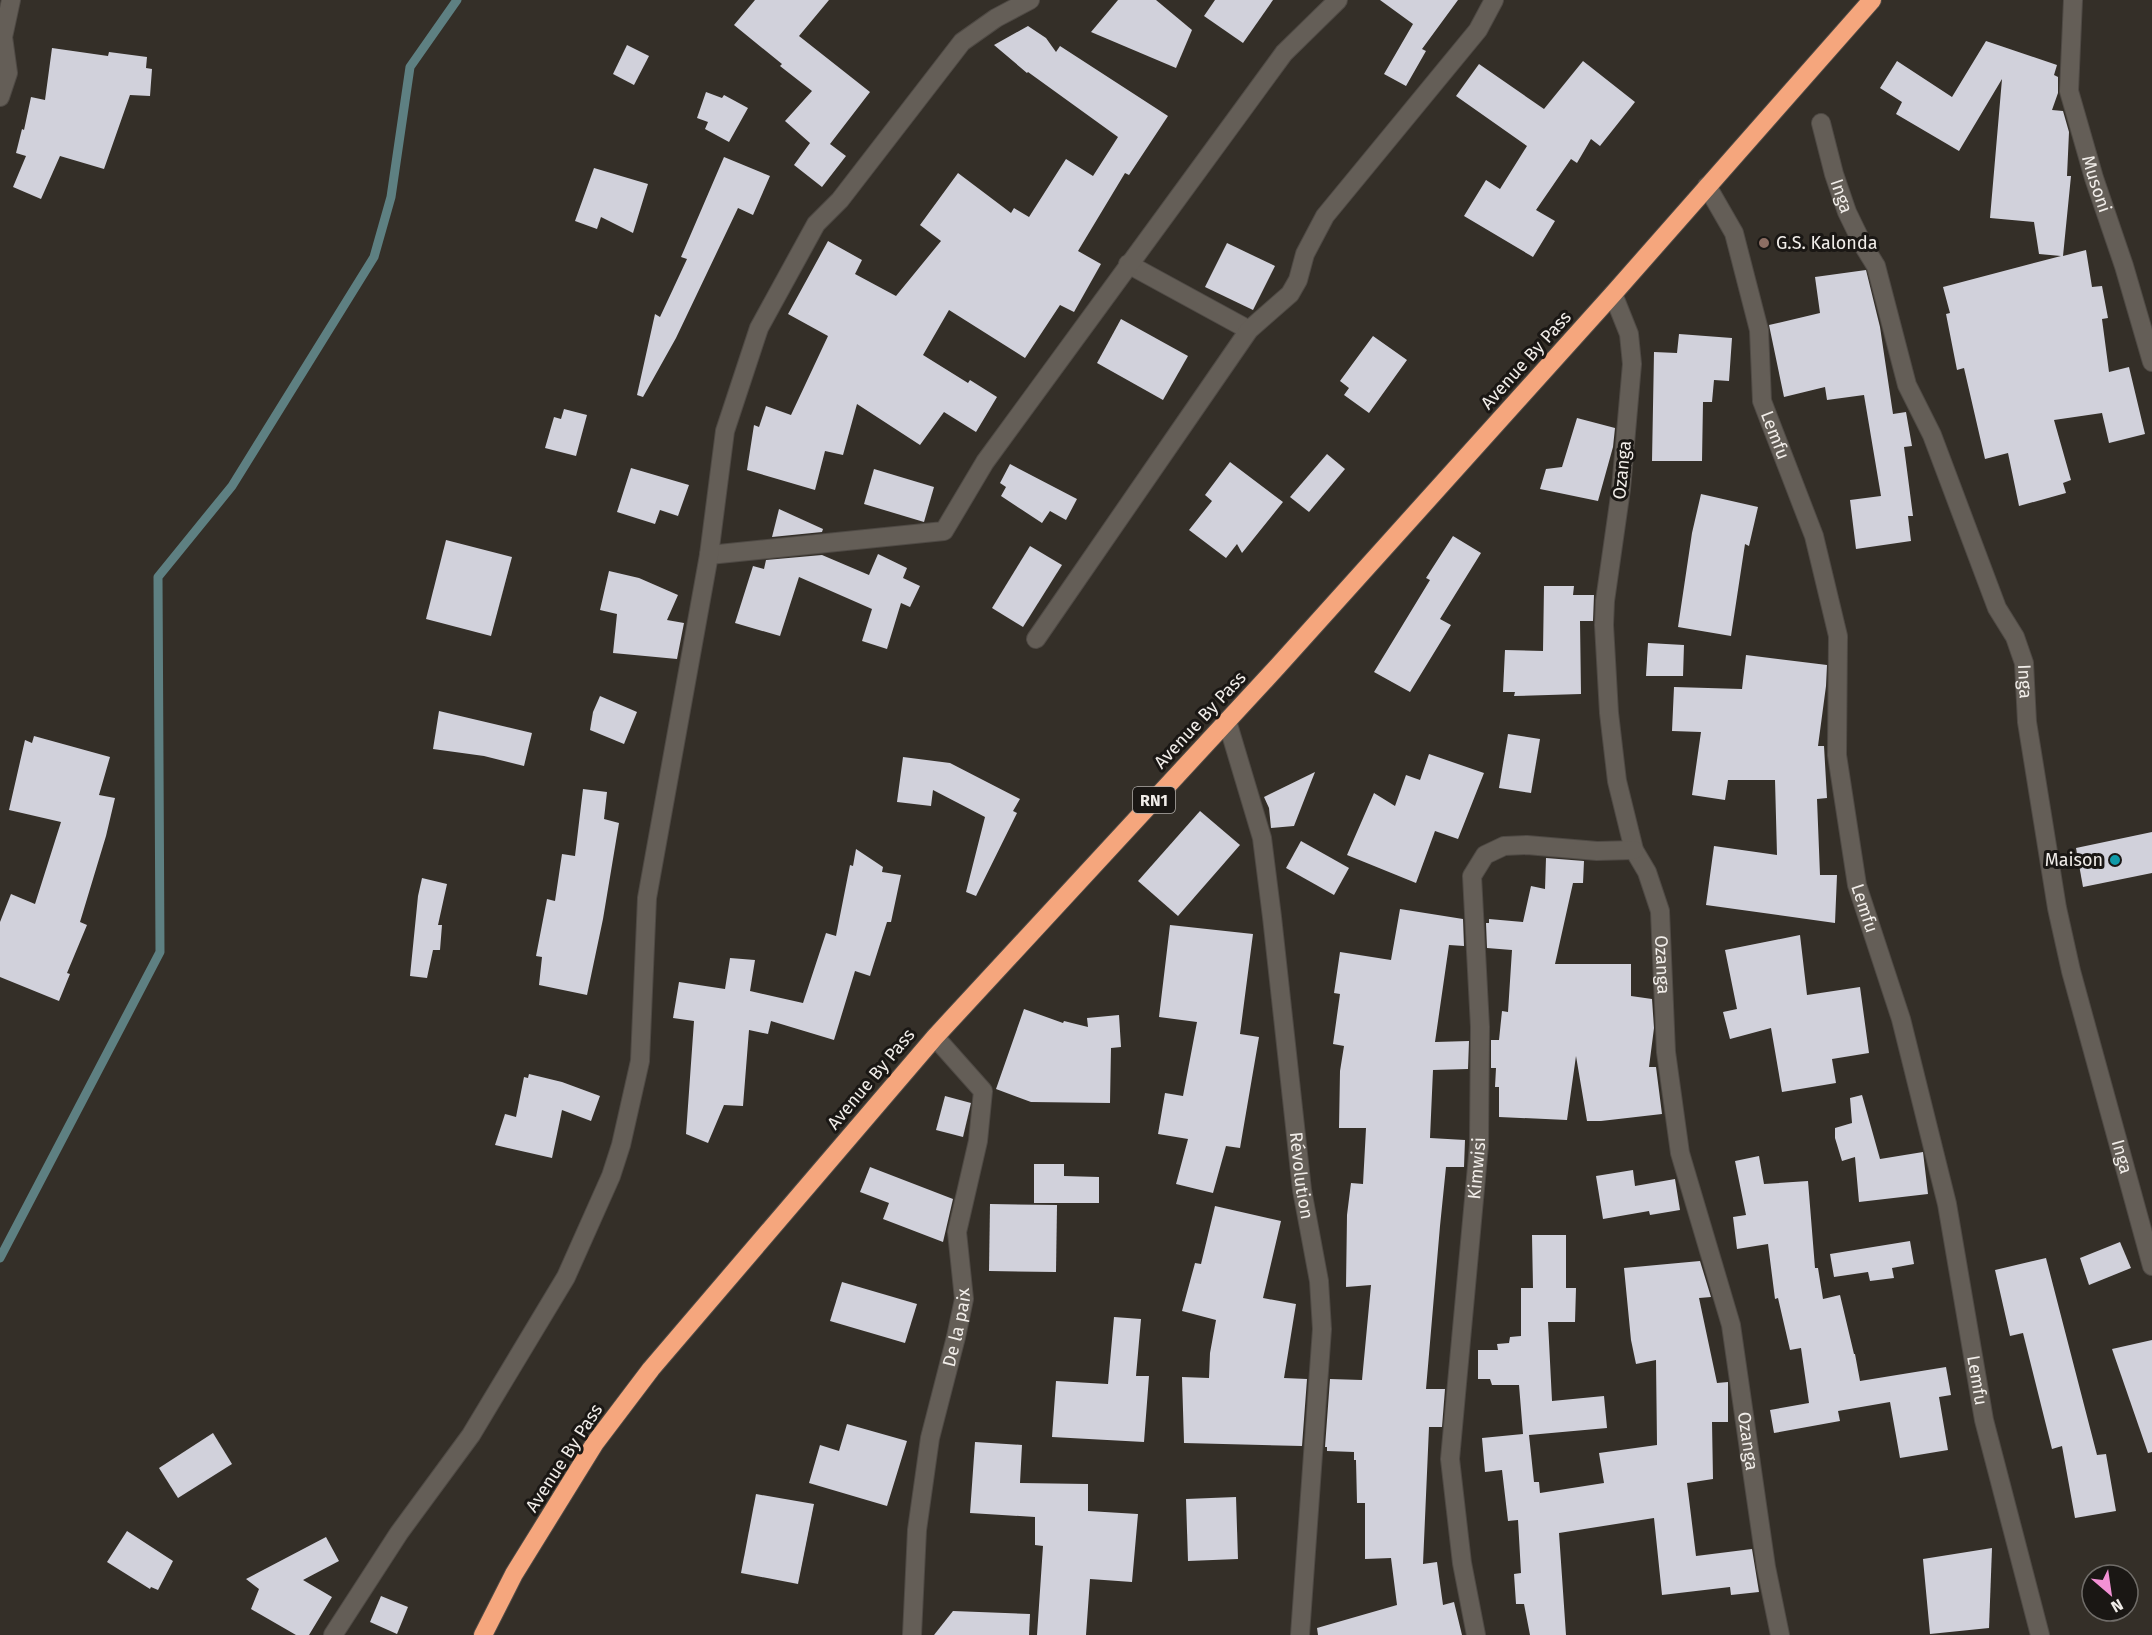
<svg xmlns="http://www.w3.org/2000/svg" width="2152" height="1635" viewBox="0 0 2152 1635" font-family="'Fira Sans',sans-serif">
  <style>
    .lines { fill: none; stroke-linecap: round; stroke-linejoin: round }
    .stream { stroke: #5e8082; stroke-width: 9 }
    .building { fill: #d1d1db }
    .street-casing { stroke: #4f4a45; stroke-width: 20 }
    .highway-casing { stroke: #4f4a45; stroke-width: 20 }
    .street { stroke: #645e57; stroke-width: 18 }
    .highway { stroke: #f5a67d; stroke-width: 18 }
    .education-dot { fill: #8d6e63; stroke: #1a1714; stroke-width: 2 }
    .culture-dot { fill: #0f9aa8; stroke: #1a1714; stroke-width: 2 }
    .labels { text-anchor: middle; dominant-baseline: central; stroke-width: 6; stroke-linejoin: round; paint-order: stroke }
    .shield { fill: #1a1714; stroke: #b0ada9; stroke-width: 1.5 }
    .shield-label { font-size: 16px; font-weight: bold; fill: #f1ede9 }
    .street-label { font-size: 18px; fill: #f1ede9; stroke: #1a1714 }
    .poi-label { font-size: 18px; fill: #f1ede9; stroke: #1a1714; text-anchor: start }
  </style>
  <rect width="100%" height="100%" fill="#342f28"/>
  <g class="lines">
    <polyline class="stream" points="0,1258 160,952 158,577 232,486 374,257 391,197 410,67 457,0"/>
  </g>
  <g class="building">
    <polygon points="755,0 829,0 799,36 870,92 830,144 846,156 822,187 794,165 810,143 785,121 812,91 780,66 782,64 734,25"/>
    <polygon points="1118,0 1156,0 1192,30 1176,68 1091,32"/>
    <polygon points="1215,0 1273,0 1243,43 1204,16"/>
    <polygon points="1380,0 1458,0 1422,49 1426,51 1406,86 1384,74 1413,24"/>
    <polygon points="1028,26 1046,38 1056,52 1060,46 1168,116 1129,175 1125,173 1078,251 1101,264 1074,312 1060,305 1025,358 949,310 923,355 968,383 970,380 997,397 976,432 944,412 920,445 857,404 843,455 825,451 815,490 747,470 754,425 759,427 766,406 791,415 828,336 788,314 828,241 862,260 855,274 896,296 941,241 920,225 958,173 1011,213 1014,208 1029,217 1066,159 1093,176 1118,137 1028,72 1027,73 994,45"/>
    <polygon points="1986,41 2057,65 2054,75 2058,77 2058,93 2052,110 2063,111 2069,132 2067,176 2071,176 2063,256 2086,250 2092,287 2102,286 2108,318 2102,319 2109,372 2129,367 2145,434 2109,443 2102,413 2054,420 2071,480 2063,483 2066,493 2019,506 2008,453 1985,459 1964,368 1957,370 1946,314 1950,313 1943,287 2061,256 2039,254 2034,222 1990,218 2002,79 1959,151 1896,114 1902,102 1880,88 1897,61 1952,97"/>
    <polygon points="627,45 649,56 634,85 613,74"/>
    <polygon points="52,48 108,56 109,52 147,57 146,68 152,69 150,96 130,95 104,169 60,156 41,199 13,187 26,156 16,153 22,129 24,130 31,97 45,100"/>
    <polygon points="1583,61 1635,102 1600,146 1591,139 1577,163 1571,159 1536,210 1555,221 1533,257 1464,216 1486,180 1500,189 1527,146 1456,96 1479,64 1544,109"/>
    <polygon points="706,92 722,98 724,95 748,108 729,142 705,129 708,122 697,118"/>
    <polygon points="724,157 770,176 753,215 738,208 676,338 643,397 637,395 655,314 660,317 687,259 681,257"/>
    <polygon points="594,168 648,184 633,233 601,217 597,229 575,221"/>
    <polygon points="1227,243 1275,266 1253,310 1205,287"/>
    <polygon points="1866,270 1880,327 1893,414 1906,412 1912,446 1904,447 1913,516 1908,516 1911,541 1856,549 1850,500 1881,496 1864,395 1827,400 1825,387 1784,397 1769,325 1820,313 1815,277"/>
    <polygon points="1121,319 1188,356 1163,400 1097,363"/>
    <polygon points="1679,334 1732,338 1729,381 1714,380 1712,402 1703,402 1702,461 1652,461 1654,352 1677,353"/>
    <polygon points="1373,336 1407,360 1369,413 1344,395 1349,388 1340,381"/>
    <polygon points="564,409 587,415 576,456 545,448 554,417 561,419"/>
    <polygon points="1577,418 1615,428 1613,447 1598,501 1540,489 1546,469 1562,467"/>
    <polygon points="1327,454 1345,469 1309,512 1290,497"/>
    <polygon points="1230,462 1283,502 1242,553 1237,544 1226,558 1189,530 1212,501 1205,495"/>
    <polygon points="1010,464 1077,499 1066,520 1050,511 1042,523 1001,496 1006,487 1000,483"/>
    <polygon points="631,468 689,485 678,516 660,510 655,524 617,512"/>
    <polygon points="874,469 934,487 924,522 864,504"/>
    <polygon points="1701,494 1758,507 1749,546 1745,544 1731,636 1678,627 1692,533"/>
    <polygon points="779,509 823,529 822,532 772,537"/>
    <polygon points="1453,536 1481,553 1440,619 1451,625 1410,692 1374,672 1430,580 1426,578"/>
    <polygon points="446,540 512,557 491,636 426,619"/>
    <polygon points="1030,546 1062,565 1023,627 992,608"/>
    <polygon points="878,554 907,568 903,578 920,586 910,607 901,603 887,649 862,641 872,609 799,577 780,636 735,623 753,566 764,569 766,560 822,555 869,575"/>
    <polygon points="609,571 639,578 678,595 667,620 684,623 677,659 613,653 617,614 600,610"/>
    <polygon points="1544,586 1574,586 1573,595 1594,595 1593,621 1580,621 1581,694 1514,696 1515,692 1503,692 1505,650 1543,651"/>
    <polygon points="1648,643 1684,645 1683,676 1646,676"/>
    <polygon points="1746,655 1827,665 1826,686 1818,746 1824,746 1827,798 1817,799 1820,875 1837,875 1835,923 1706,905 1714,846 1777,855 1775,780 1728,780 1725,800 1692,795 1701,732 1672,731 1674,687 1742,689"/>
    <polygon points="600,696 637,712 624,744 590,730 593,712"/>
    <polygon points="439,711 532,733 524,766 484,756 433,749"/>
    <polygon points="1508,734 1540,739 1531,793 1499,788"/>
    <polygon points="34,736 110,757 99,795 115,798 106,836 80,922 87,925 67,973 70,974 59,1001 0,977 0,922 11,894 35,904 61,822 9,810 25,740 32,743"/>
    <polygon points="1429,754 1484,773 1458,839 1435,831 1416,883 1347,855 1374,793 1395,806 1406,775 1420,780"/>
    <polygon points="903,757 950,763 1020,799 1013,811 1017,813 976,896 966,892 985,817 933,790 931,806 897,802"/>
    <polygon points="1315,772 1294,826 1271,828 1269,808 1264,797"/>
    <polygon points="583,789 607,792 604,819 619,823 603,919 587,995 539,985 542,957 536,956 547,899 555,901 562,854 575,856"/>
    <polygon points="1200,811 1240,845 1178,916 1138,881"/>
    <polygon points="2152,832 2152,873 2083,887 2076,848"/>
    <polygon points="1301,841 1349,868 1334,895 1286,868"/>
    <polygon points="856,849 883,867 882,872 901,875 891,922 887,922 870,976 855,971 834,1040 771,1021 768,1034 749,1030 743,1106 724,1105 708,1143 686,1134 694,1021 673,1018 679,982 725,989 730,958 755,960 750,991 803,1003 826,933 836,936 850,865 853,866"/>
    <polygon points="1546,858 1584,861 1583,883 1573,883 1555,964 1631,964 1631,996 1652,999 1654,1028 1649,1067 1656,1067 1662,1114 1601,1121 1587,1121 1576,1056 1567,1120 1499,1117 1499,1087 1495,1087 1496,1068 1491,1068 1491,1040 1499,1040 1502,1011 1508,1012 1512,950 1487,948 1486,923 1489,923 1489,919 1523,922 1531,886 1545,889"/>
    <polygon points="422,878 447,884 438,925 442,925 440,950 433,950 427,978 410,976 418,896"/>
    <polygon points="1400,909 1463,919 1464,946 1449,945 1435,1042 1469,1041 1468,1069 1433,1070 1430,1138 1465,1140 1464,1167 1446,1167 1440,1226 1426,1389 1445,1389 1442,1427 1429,1427 1423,1564 1437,1562 1443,1605 1454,1602 1462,1635 1318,1635 1317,1628 1397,1605 1391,1558 1365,1559 1365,1503 1357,1503 1356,1460 1354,1460 1354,1452 1327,1451 1327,1447 1325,1447 1330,1379 1362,1380 1371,1285 1346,1287 1347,1215 1351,1183 1363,1184 1366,1128 1339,1128 1340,1071 1344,1046 1333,1044 1340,994 1334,993 1340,952 1391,960"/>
    <polygon points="1170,925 1253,934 1240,1034 1259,1037 1240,1148 1226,1146 1213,1193 1176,1184 1188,1139 1158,1134 1165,1093 1183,1096 1197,1022 1159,1017"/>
    <polygon points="1800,935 1807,995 1860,987 1869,1053 1832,1059 1836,1083 1782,1092 1771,1028 1730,1039 1723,1012 1737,1009 1725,950"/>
    <polygon points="1024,1009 1063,1023 1064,1021 1088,1027 1087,1018 1119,1015 1121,1047 1111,1048 1110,1103 1031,1102 996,1089"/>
    <polygon points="529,1074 562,1082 600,1096 591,1121 562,1110 552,1158 495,1145 505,1114 516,1117 524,1077 528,1078"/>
    <polygon points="1862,1095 1880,1159 1923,1152 1928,1194 1859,1202 1855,1157 1842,1161 1835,1138 1835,1128 1852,1123 1850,1098"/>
    <polygon points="945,1096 971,1103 963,1137 936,1130"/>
    <polygon points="1759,1156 1764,1184 1808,1181 1815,1268 1818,1268 1823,1299 1840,1295 1854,1354 1855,1354 1860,1381 1946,1367 1951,1395 1939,1397 1948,1450 1900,1458 1890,1402 1838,1411 1840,1421 1774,1433 1770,1410 1809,1403 1801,1348 1790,1350 1778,1298 1775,1299 1768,1244 1737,1249 1733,1217 1746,1215 1735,1161"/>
    <polygon points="1034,1164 1064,1164 1064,1176 1099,1177 1099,1203 1034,1203"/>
    <polygon points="870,1167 953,1199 943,1242 883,1219 889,1203 860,1192"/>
    <polygon points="1633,1170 1635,1186 1675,1179 1680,1210 1650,1215 1649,1211 1603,1219 1596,1176"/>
    <polygon points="990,1204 1057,1205 1056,1272 989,1271"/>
    <polygon points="1215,1206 1281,1221 1263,1298 1296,1304 1284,1378 1307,1379 1302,1446 1184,1443 1182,1377 1209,1378 1210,1353 1216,1320 1182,1311 1195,1263 1201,1264"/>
    <polygon points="1532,1235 1566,1235 1566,1288 1576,1288 1575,1322 1548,1322 1552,1401 1604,1396 1607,1428 1529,1435 1534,1482 1539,1482 1540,1493 1604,1483 1599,1453 1657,1445 1656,1360 1636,1364 1631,1340 1624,1268 1700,1261 1711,1297 1699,1298 1717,1383 1728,1382 1728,1422 1712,1422 1713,1479 1687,1483 1696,1556 1752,1549 1759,1592 1731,1595 1730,1587 1662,1595 1654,1518 1559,1533 1566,1635 1530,1635 1524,1604 1516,1604 1514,1574 1521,1573 1518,1520 1508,1521 1502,1470 1485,1472 1482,1438 1523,1434 1519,1385 1492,1385 1490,1379 1478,1379 1478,1350 1498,1350 1497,1344 1509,1343 1510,1337 1521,1336 1521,1288 1533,1288"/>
    <polygon points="1910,1241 1914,1264 1892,1268 1894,1278 1870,1281 1868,1272 1834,1277 1830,1254"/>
    <polygon points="2120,1242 2131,1268 2089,1285 2080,1258"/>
    <polygon points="2046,1258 2097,1455 2106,1454 2116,1511 2075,1518 2062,1446 2052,1449 2023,1333 2010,1336 1995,1270"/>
    <polygon points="842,1282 917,1304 905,1343 830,1321"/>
    <polygon points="1114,1317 1141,1319 1136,1376 1149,1376 1144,1442 1052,1437 1056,1381 1108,1384"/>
    <polygon points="2152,1340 2152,1452 2148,1453 2112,1349"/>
    <polygon points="847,1424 907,1441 887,1506 809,1483 820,1445 839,1451"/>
    <polygon points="213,1433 232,1464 178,1498 159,1468"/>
    <polygon points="975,1442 1022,1445 1020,1483 1088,1484 1088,1511 1138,1514 1132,1582 1090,1579 1086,1635 1037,1635 1043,1546 1035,1545 1035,1517 970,1513"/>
    <polygon points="756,1494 814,1504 798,1584 741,1573"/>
    <polygon points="1236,1497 1238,1559 1188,1561 1186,1499"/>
    <polygon points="127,1531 173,1561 158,1590 151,1587 150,1589 107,1562"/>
    <polygon points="326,1537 339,1561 303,1580 332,1597 309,1635 296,1635 251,1609 259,1589 246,1579"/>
    <polygon points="1992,1548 1989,1628 1930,1634 1923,1559"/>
    <polygon points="381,1596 408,1607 397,1634 370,1622"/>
    <polygon points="953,1611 1030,1614 1029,1635 934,1635"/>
  </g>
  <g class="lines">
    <defs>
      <g id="street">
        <path id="s1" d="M2073,0L2069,91L2094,178L2124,266L2152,362"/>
        <polyline points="0,97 8,73 3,37 11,0"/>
        <path id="s2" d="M1821,123L1834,174L1847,212L1863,245L1876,266L1907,385L1932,435L1997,608L2015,637L2024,663L2027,722L2057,908L2071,971L2152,1266"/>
        <path id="s3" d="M1707,186L1734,233L1759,330L1762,401L1814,536L1838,636L1837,755L1857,885L1901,1019L1947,1204L1984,1420L2040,1635"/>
        <polyline points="1128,264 1249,330"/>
        <path id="s4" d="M1613,294L1629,334L1632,364L1621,489L1605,601L1604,625L1609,713L1617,781L1634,850L1647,872L1660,911L1666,1052L1680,1153L1731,1325L1766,1567L1780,1635"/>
        <polyline points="709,555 944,531 985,462 1284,53 1338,0"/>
        <polyline points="1036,639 1249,330 1290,294 1298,280 1305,254 1325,216 1478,30 1494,0"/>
        <path id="s5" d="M1227,721L1262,838L1272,917L1302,1190L1319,1281L1322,1329L1300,1635"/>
        <polyline points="333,1635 399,1533 471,1435 566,1277 611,1176 621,1145 640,1061 647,898 709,555 725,431 759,328 816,224 840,200 962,42 996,18 1030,0"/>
        <path id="s6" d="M912,1635L917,1530L930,1438L956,1337L964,1299L957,1232L978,1141L983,1091L935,1037"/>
        <path id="s7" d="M1476,1635L1462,1563L1450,1459L1479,1145L1480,1027L1472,876L1485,855L1504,846L1527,845L1597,851L1634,850"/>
      </g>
      <polyline id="highway" points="483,1635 514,1574 595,1443 651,1369 935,1037 1278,666 1613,294 1872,0"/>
    </defs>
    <use href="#street" class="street-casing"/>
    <use href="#highway" class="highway-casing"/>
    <use href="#street" class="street"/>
    <use href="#highway" class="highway"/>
  </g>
  <circle class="education-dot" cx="1764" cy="243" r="6"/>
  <circle class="culture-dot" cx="2115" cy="860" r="6"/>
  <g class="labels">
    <rect class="shield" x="1133" y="787" width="42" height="26" rx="4.5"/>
    <g class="shield-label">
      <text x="1154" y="800">RN1</text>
    </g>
    <g class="street-label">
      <text stroke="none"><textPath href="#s1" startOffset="188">Musoni</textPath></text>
      <text stroke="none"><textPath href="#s2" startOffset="76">Inga</textPath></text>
      <text transform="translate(1526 360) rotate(-48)">Avenue By Pass</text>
      <text stroke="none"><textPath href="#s3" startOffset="262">Lemfu</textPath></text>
      <text transform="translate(1622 470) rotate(-84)">Ozanga</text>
      <text stroke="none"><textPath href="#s2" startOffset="598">Inga</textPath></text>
      <text transform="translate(1200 720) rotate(-47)">Avenue By Pass</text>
      <text stroke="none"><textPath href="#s3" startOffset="748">Lemfu</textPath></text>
      <text stroke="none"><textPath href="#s4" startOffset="684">Ozanga</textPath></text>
      <text transform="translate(871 1079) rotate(-50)">Avenue By Pass</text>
      <text stroke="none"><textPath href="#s2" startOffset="1084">Inga</textPath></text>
      <text stroke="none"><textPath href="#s7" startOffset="470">Kimwisi</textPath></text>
      <text stroke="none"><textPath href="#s5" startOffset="462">Révolution</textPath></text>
      <text stroke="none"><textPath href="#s6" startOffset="312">De la paix</textPath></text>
      <text stroke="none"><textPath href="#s3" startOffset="1234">Lemfu</textPath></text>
      <text stroke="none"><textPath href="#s4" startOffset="1170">Ozanga</textPath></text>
      <text transform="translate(564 1458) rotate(-57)">Avenue By Pass</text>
    </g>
    <g class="poi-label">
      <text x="1776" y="243">G.S. Kalonda</text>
      <text x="2103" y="860" text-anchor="end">Maison</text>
    </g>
  </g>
  <g transform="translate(2110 1593) rotate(151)"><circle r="28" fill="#1a1714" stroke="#706d69" stroke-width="1.5"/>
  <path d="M0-4.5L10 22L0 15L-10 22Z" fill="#f391d5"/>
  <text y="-9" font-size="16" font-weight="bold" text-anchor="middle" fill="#f1ede9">N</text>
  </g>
</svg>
